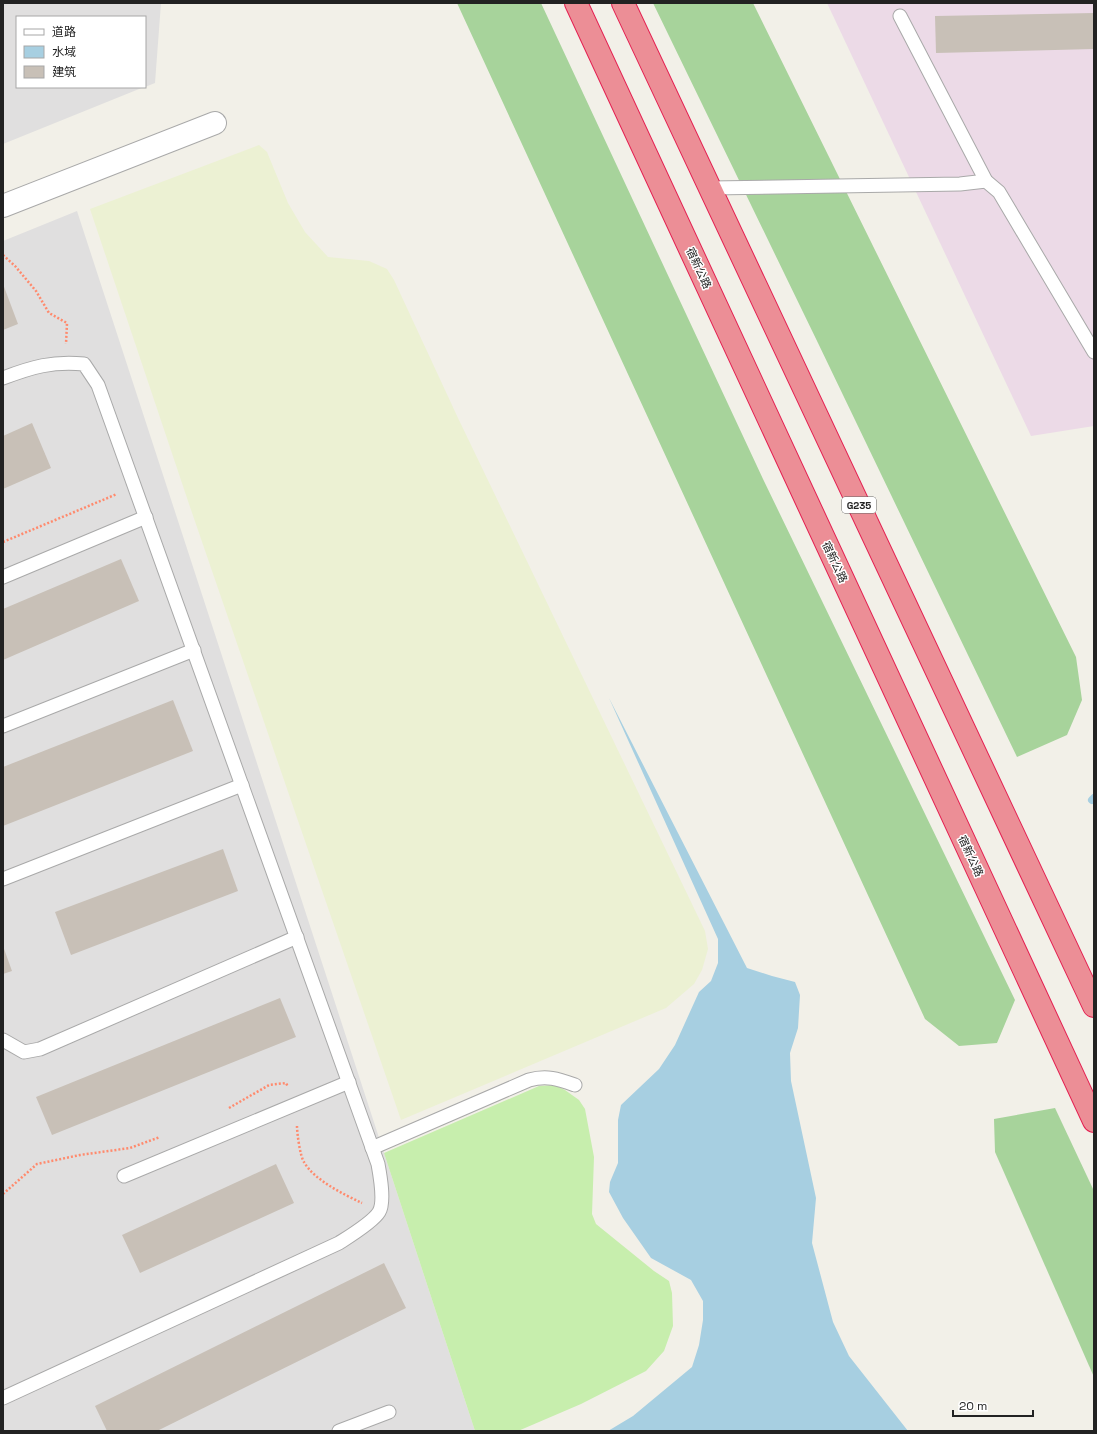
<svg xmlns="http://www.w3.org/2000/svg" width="1097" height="1434" viewBox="0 0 1097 1434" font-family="'Space Grotesk','Noto Sans SC',sans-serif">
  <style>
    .residential { fill: #e0dfdf }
    .industrial { fill: #ecdae7 }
    .farmland { fill: #ecf1d3 }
    .grass { fill: #c7eead }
    .forest { fill: #a7d39b }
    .water { fill: #a7cfe1 }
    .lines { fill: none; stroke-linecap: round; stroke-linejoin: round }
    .stream { stroke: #a7cfe1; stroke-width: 8 }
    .building { fill: #c8c0b7 }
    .lane-casing { stroke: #a9a9a9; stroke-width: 15 }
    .street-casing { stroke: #a9a9a9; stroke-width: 24 }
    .highway-casing { stroke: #e42152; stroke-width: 24 }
    .path { stroke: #ff8a6d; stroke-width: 2.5; stroke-dasharray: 2 2; stroke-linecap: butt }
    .lane { stroke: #fff; stroke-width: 13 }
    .street { stroke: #fff; stroke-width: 22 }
    .highway { stroke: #ec8e96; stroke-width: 22 }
    .labels { text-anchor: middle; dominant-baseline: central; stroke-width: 3; stroke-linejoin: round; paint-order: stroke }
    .shield { fill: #fff; stroke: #646464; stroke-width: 1 }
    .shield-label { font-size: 10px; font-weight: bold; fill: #222 }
    .street-label { font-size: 11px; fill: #222; stroke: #fff }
  </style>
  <rect width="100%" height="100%" fill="#f2f0e8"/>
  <g class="residential">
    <polygon points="3,3 161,3 155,83 145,87 145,17 17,17 17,87 144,87 3,144"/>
    <polygon points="77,211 384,1153 475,1431 3,1431 3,241"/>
  </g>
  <polygon class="industrial" points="827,3 1094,3 1094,426 1031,436"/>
  <polygon class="farmland" points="259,145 267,152 288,203 305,232 328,257 369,261 387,269 394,280 458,418 705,931 708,949 702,970 694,984 666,1008 401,1120 189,504 90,209"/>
  <polygon class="grass" points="555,1085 565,1090 579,1100 585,1109 594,1157 592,1214 596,1224 654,1271 669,1281 672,1293 673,1326 664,1351 646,1371 581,1404 518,1431 475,1431 384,1153 539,1086"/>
  <g class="forest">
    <polygon points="457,3 541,3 763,479 1015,1000 997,1043 959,1046 925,1019"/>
    <polygon points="653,3 753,3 1076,657 1082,700 1067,735 1017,757 818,343"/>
    <polygon points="1055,1108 1094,1191 1094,1377 995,1152 994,1119"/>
  </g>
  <polygon class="water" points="609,698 747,968 772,976 795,982 800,995 798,1028 790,1053 791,1081 816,1198 812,1243 833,1322 849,1356 908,1431 608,1431 633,1416 692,1367 699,1345 703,1320 703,1301 691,1280 651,1258 623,1218 609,1192 610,1182 618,1163 618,1120 621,1105 659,1069 675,1045 699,992 711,981 718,963 718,939"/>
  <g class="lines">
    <polyline class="stream" points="1092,800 1094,798"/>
  </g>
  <g class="building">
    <polygon points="1094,13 1094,49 936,53 935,16"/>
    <polygon points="3,284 18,324 3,330"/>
    <polygon points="32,423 51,468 3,489 3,436"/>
    <polygon points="121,559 139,601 3,660 3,609"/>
    <polygon points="173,700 193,751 3,826 3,767"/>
    <polygon points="223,849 238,891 71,955 55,912"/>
    <polygon points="3,946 12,971 3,974"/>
    <polygon points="280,998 296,1037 52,1135 36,1097"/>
    <polygon points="276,1164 294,1203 140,1273 122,1235"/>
    <polygon points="384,1263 406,1308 157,1431 107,1431 95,1406"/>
  </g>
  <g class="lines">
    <defs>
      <g id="lane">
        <polyline points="900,16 986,181 999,192 1094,352"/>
        <polyline points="710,188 960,184 986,181"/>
        <path d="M3,378C32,367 52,361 84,364L98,385L378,1164C380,1175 385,1202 379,1212C373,1222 350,1236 339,1243L3,1398"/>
        <polyline points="3,577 146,517"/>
        <polyline points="3,726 194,650"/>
        <polyline points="3,879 242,785"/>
        <polyline points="3,1040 24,1052 40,1049 297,937"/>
        <path d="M372,1148L529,1080C547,1075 558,1079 575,1085"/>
        <polyline points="124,1176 349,1082"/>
        <polyline points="339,1431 389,1412"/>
      </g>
      <polyline id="street" points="3,206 215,123"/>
      <g id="highway">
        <polyline points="576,3 1094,1121"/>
        <polyline points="623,3 1094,1006"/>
      </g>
    </defs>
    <use href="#lane" class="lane-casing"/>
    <use href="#street" class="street-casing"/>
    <use href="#highway" class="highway-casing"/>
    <g class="path">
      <polyline points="3,255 15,266 36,291 49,313 67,323 66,344"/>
      <polyline points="3,542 117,494"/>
      <polyline points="229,1108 269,1085 286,1083 288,1087"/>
      <path d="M297,1126C297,1133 300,1156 304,1162C314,1180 343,1194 362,1203"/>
      <polyline points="3,1194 37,1164 80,1155 130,1148 160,1137"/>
    </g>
    <use href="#lane" class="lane"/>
    <use href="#street" class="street"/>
    <use href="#highway" class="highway"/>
  </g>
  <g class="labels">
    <rect class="shield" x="842" y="497" width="34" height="16" rx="3"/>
    <g class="shield-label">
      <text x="859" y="505">G235</text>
    </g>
    <g class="street-label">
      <text transform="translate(699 268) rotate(65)">宿新公路</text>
      <text transform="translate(835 562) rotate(65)">宿新公路</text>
      <text transform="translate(971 856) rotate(65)">宿新公路</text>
    </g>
  </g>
  <rect width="1097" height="1434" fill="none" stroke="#222222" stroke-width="8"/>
  <rect x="16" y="16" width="130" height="72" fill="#ffffff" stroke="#a7a7a7"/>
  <rect x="24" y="29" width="20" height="6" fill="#ffffff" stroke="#a7a7a7"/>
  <text x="52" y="36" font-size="12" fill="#222222">道路</text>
  <rect x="24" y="46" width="20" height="12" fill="#a7cfe1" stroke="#a7a7a7"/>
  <text x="52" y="56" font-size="12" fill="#222222">水域</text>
  <rect x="24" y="66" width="20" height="12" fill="#c8c0b7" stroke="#a7a7a7"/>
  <text x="52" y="76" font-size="12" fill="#222222">建筑</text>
  <path d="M953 1410v6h80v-6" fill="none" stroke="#222222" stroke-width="2"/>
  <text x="959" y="1410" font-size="12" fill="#222222" stroke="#ffffff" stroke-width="3" paint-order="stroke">20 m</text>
</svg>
